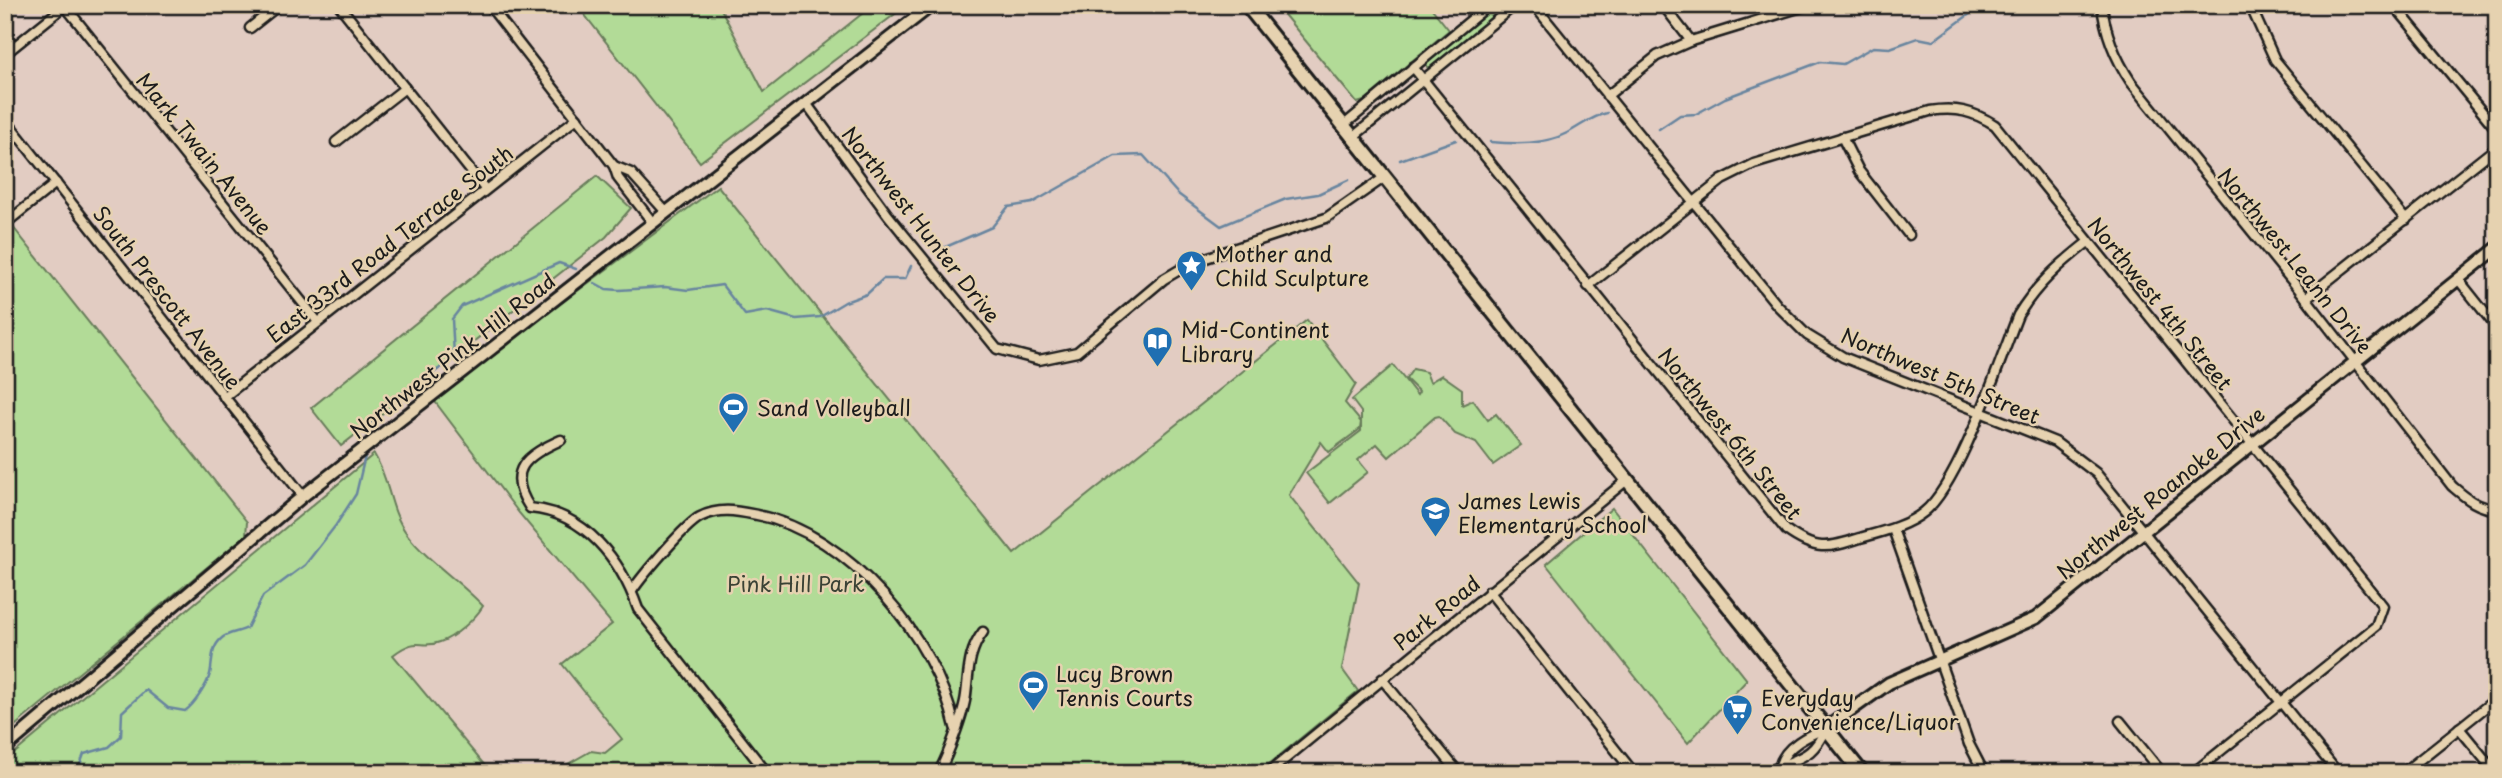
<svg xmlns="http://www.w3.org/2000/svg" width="2502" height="778" viewBox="0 0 2502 778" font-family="'Playpen Sans',sans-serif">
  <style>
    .green { fill: #b2db97; stroke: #677c5a; stroke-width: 2 }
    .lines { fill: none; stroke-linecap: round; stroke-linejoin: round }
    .stream { stroke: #68859f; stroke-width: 2.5 }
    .street-casing { stroke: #1c1c1c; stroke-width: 13 }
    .secondary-casing { stroke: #1c1c1c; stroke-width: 16 }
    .primary-casing { stroke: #1c1c1c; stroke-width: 18 }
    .street { stroke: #e6d2b0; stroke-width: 8 }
    .secondary { stroke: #e6d2b0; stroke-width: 10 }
    .primary { stroke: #e6d2b0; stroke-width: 12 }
    .labels { text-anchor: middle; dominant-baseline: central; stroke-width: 5; stroke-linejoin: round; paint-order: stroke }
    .street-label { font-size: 21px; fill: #1c1c1c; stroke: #e6d2b0 }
    .poi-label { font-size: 21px; fill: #1c1c1c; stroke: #e6d2b0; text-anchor: start }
    .park-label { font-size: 21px; fill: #3a4235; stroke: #e6d2b0 }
  </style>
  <rect width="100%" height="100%" fill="#e2ccc2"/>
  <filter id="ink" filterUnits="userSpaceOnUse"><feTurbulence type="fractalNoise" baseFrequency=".0143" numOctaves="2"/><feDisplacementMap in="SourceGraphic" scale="14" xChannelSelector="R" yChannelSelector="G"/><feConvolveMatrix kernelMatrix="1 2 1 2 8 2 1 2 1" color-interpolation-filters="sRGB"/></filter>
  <g filter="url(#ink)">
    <g class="green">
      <polygon points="577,5 719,5 764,92 873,5 907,5 700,162"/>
      <polygon points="1276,5 1429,5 1449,30 1364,101 1357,103"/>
      <polygon points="1495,5 1509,5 1431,68 1427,67 1426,61"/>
      <polygon points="597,176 631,208 606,237 341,446 311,408"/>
      <polygon points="718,186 1014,554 1307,320 1356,384 1345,403 1361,422 1360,429 1329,452 1321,442 1289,495 1359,583 1342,669 1358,691 1258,773 552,773 591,751 605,753 622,739 562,664 612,624 519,513 433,399"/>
      <polygon points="5,217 247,522 246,535 5,734"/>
      <polygon points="1393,365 1417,395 1419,392 1406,379 1413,369 1426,372 1430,382 1442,375 1462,389 1462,405 1473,400 1488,420 1496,414 1521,445 1493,465 1476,443 1455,434 1439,416 1435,417 1389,457 1377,444 1358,460 1368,472 1330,503 1306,473 1361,431 1361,412 1352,400"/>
      <path d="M374,454C390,479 389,510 407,534C426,560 461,582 483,606C475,619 455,637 440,642C420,650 419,635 393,655L491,773H5V761Z"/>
      <polygon points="1612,508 1747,680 1688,743 1546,564"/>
    </g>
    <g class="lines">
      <g class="stream">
        <polyline points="1659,129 1680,115 1696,114 1725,98 1820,62 1843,64 1873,47 1890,48 1918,38 1933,41 1982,5"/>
        <path d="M1490,142C1516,144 1544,145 1567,133C1581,126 1592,116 1607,113"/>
        <polyline points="1400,160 1456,140"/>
        <polyline points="941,249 992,227 1008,207 1032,203 1115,156 1143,155 1178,194 1221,226 1286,199 1318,194 1348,180"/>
        <polyline points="595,283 606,289 619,290 665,287 688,290 722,285 745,315 767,311 796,319 820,317 845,302 867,294 883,279 905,279 911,266"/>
        <polyline points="366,435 365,428 391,400 451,361 454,356 452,319 462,306 559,263 576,269"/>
        <path d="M77,773L84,754L109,747L121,736L122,712L146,690L168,708L185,711C194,705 207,685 210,674C213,662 210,648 222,638C227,633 240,632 247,628L263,596L305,565L336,525L356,494L366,452"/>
      </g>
      <defs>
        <g id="street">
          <polyline points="339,5 485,189"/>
          <polyline points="489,5 614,166 618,178 653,223"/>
          <polyline points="1534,5 1777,305 1807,335 1843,357 2055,442 2096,473 2338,773"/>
          <polyline points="1663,5 1691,41"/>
          <path d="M2102,5C2105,34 2115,58 2131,82L2306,298L2452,486C2465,497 2478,509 2497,509"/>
          <polyline points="2250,5 2275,60 2406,220"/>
          <polyline points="2394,5 2497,130"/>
          <polyline points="65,6 318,322"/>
          <polyline points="250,28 279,5"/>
          <polyline points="5,54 66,5"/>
          <path d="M1413,67L1786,530C1815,551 1827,549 1860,538C1881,532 1907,526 1924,512C1960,483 1999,362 2018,315C2037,284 2060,264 2088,242"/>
          <polyline points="1607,96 1657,56 1691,41 1808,5"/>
          <polyline points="806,103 888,215 997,349 1039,360 1077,352 1164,279 1191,263 1326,218 1385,177"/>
          <polyline points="5,119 303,496"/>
          <polyline points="1344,125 1489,5"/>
          <polyline points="1353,137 1515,5"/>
          <polyline points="1842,137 1859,171 1909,235"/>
          <polyline points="336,142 405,88"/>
          <polyline points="614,166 631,173 666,212"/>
          <polyline points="11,219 56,183"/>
          <polyline points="2458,279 2497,328"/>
          <path d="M1588,286L1722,180L1754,164L1930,111C1956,107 1973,111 1995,125L2383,606L2376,626L2193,773"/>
          <polyline points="2306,298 2497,147"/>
          <polyline points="224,397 577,118"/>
          <path d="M561,440C527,455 505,470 530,508C585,513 621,560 638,609L767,773"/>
          <polyline points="1893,529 1969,744 1984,773"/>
          <path d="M632,591C642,576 685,525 700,517C720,507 737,511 757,515C849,533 936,639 955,727"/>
          <polyline points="1489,591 1634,773"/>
          <polyline points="1382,679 1459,773"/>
          <polyline points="2120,721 2162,773"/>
          <polyline points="2459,728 2496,773"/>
          <path d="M1780,765C1785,746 1809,735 1826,728"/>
          <path d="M938,773C947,759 964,712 966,695C969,671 968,652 983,632"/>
          <polyline points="1268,773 1627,480"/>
          <path d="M1768,773C1796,756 1811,762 1826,728"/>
          <polyline points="2403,773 2497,698"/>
        </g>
        <g id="secondary">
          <polyline points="1826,728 1889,683 2036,618 2497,248"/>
          <polyline points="5,748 303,496 932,5"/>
        </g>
        <polyline id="primary" points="1247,5 1862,773"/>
      </defs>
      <use href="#street" class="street-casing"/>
      <use href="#secondary" class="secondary-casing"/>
      <use href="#primary" class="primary-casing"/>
      <use href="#street" class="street"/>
      <use href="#secondary" class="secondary"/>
      <use href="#primary" class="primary"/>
    </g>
  </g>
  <defs>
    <symbol id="sight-pin" viewBox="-11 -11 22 30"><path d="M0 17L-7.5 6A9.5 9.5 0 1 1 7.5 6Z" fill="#1f6fb2" stroke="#e6d2b0"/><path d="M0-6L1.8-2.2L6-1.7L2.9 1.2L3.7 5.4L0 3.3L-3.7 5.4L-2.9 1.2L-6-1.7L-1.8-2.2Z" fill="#fff"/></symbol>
    <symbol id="library-pin" viewBox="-11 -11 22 30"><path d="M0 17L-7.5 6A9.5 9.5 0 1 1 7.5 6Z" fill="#1f6fb2" stroke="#e6d2b0"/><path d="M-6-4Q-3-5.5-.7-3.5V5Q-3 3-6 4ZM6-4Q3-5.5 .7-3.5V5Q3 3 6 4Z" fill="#fff"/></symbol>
    <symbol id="stadium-pin" viewBox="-11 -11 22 30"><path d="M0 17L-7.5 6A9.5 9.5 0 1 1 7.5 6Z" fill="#1f6fb2" stroke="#e6d2b0"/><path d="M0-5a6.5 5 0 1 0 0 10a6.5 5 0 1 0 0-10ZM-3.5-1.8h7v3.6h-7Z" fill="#fff"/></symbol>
    <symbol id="school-pin" viewBox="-11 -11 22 30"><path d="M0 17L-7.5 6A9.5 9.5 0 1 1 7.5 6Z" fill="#1f6fb2" stroke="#e6d2b0"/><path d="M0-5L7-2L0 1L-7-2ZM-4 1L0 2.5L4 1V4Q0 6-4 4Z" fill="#fff"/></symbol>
    <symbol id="supermarket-pin" viewBox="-11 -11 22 30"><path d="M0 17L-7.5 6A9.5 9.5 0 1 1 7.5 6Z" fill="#1f6fb2" stroke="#e6d2b0"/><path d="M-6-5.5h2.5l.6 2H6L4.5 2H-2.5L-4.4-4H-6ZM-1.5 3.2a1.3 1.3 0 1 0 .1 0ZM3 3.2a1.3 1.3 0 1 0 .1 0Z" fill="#fff"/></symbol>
  </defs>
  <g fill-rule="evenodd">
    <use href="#sight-pin" x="1174" y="248" width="35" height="47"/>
    <use href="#library-pin" x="1140" y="324" width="35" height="47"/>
    <use href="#stadium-pin" x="716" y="390" width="35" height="47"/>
    <use href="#school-pin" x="1418" y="494" width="35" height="47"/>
    <use href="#stadium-pin" x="1016" y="668" width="35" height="47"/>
    <use href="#supermarket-pin" x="1720" y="692" width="35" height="47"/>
  </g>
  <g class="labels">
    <g class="street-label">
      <text transform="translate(205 153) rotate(51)">Mark Twain Avenue</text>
      <text transform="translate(922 224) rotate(52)">Northwest Hunter Drive</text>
      <text transform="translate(389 243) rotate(-38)">East 33rd Road Terrace South</text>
      <text transform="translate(2296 260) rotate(51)">Northwest Leann Drive</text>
      <text transform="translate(168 297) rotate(52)">South Prescott Avenue</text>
      <text transform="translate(2161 303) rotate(51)">Northwest 4th Street</text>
      <text transform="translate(452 355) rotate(-38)">Northwest Pink Hill Road</text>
      <text transform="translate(1941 375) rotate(23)">Northwest 5th Street</text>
      <text transform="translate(1731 433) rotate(51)">Northwest 6th Street</text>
      <text transform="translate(2160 492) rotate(-39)">Northwest Roanoke Drive</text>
      <text transform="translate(1436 612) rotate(-39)">Park Road</text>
    </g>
    <g class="poi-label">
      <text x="1215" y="253">Mother and<tspan x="1215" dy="24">Child Sculpture</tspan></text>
      <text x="1181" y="329">Mid-Continent<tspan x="1181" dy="24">Library</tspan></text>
      <text x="757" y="407">Sand Volleyball</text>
      <text x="1458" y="500">James Lewis<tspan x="1458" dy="24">Elementary School</tspan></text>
      <text x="1056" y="673">Lucy Brown<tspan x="1056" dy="24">Tennis Courts</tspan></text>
      <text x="1761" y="697">Everyday<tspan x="1761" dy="24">Convenience/Liquor</tspan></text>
    </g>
    <g class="park-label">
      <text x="796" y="583">Pink Hill Park</text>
    </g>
  </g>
  <rect width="2502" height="778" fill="none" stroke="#e6d2b0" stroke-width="28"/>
  <rect x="14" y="14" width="2474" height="750" fill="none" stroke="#1c1c1c" stroke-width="2.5" filter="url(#ink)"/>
</svg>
